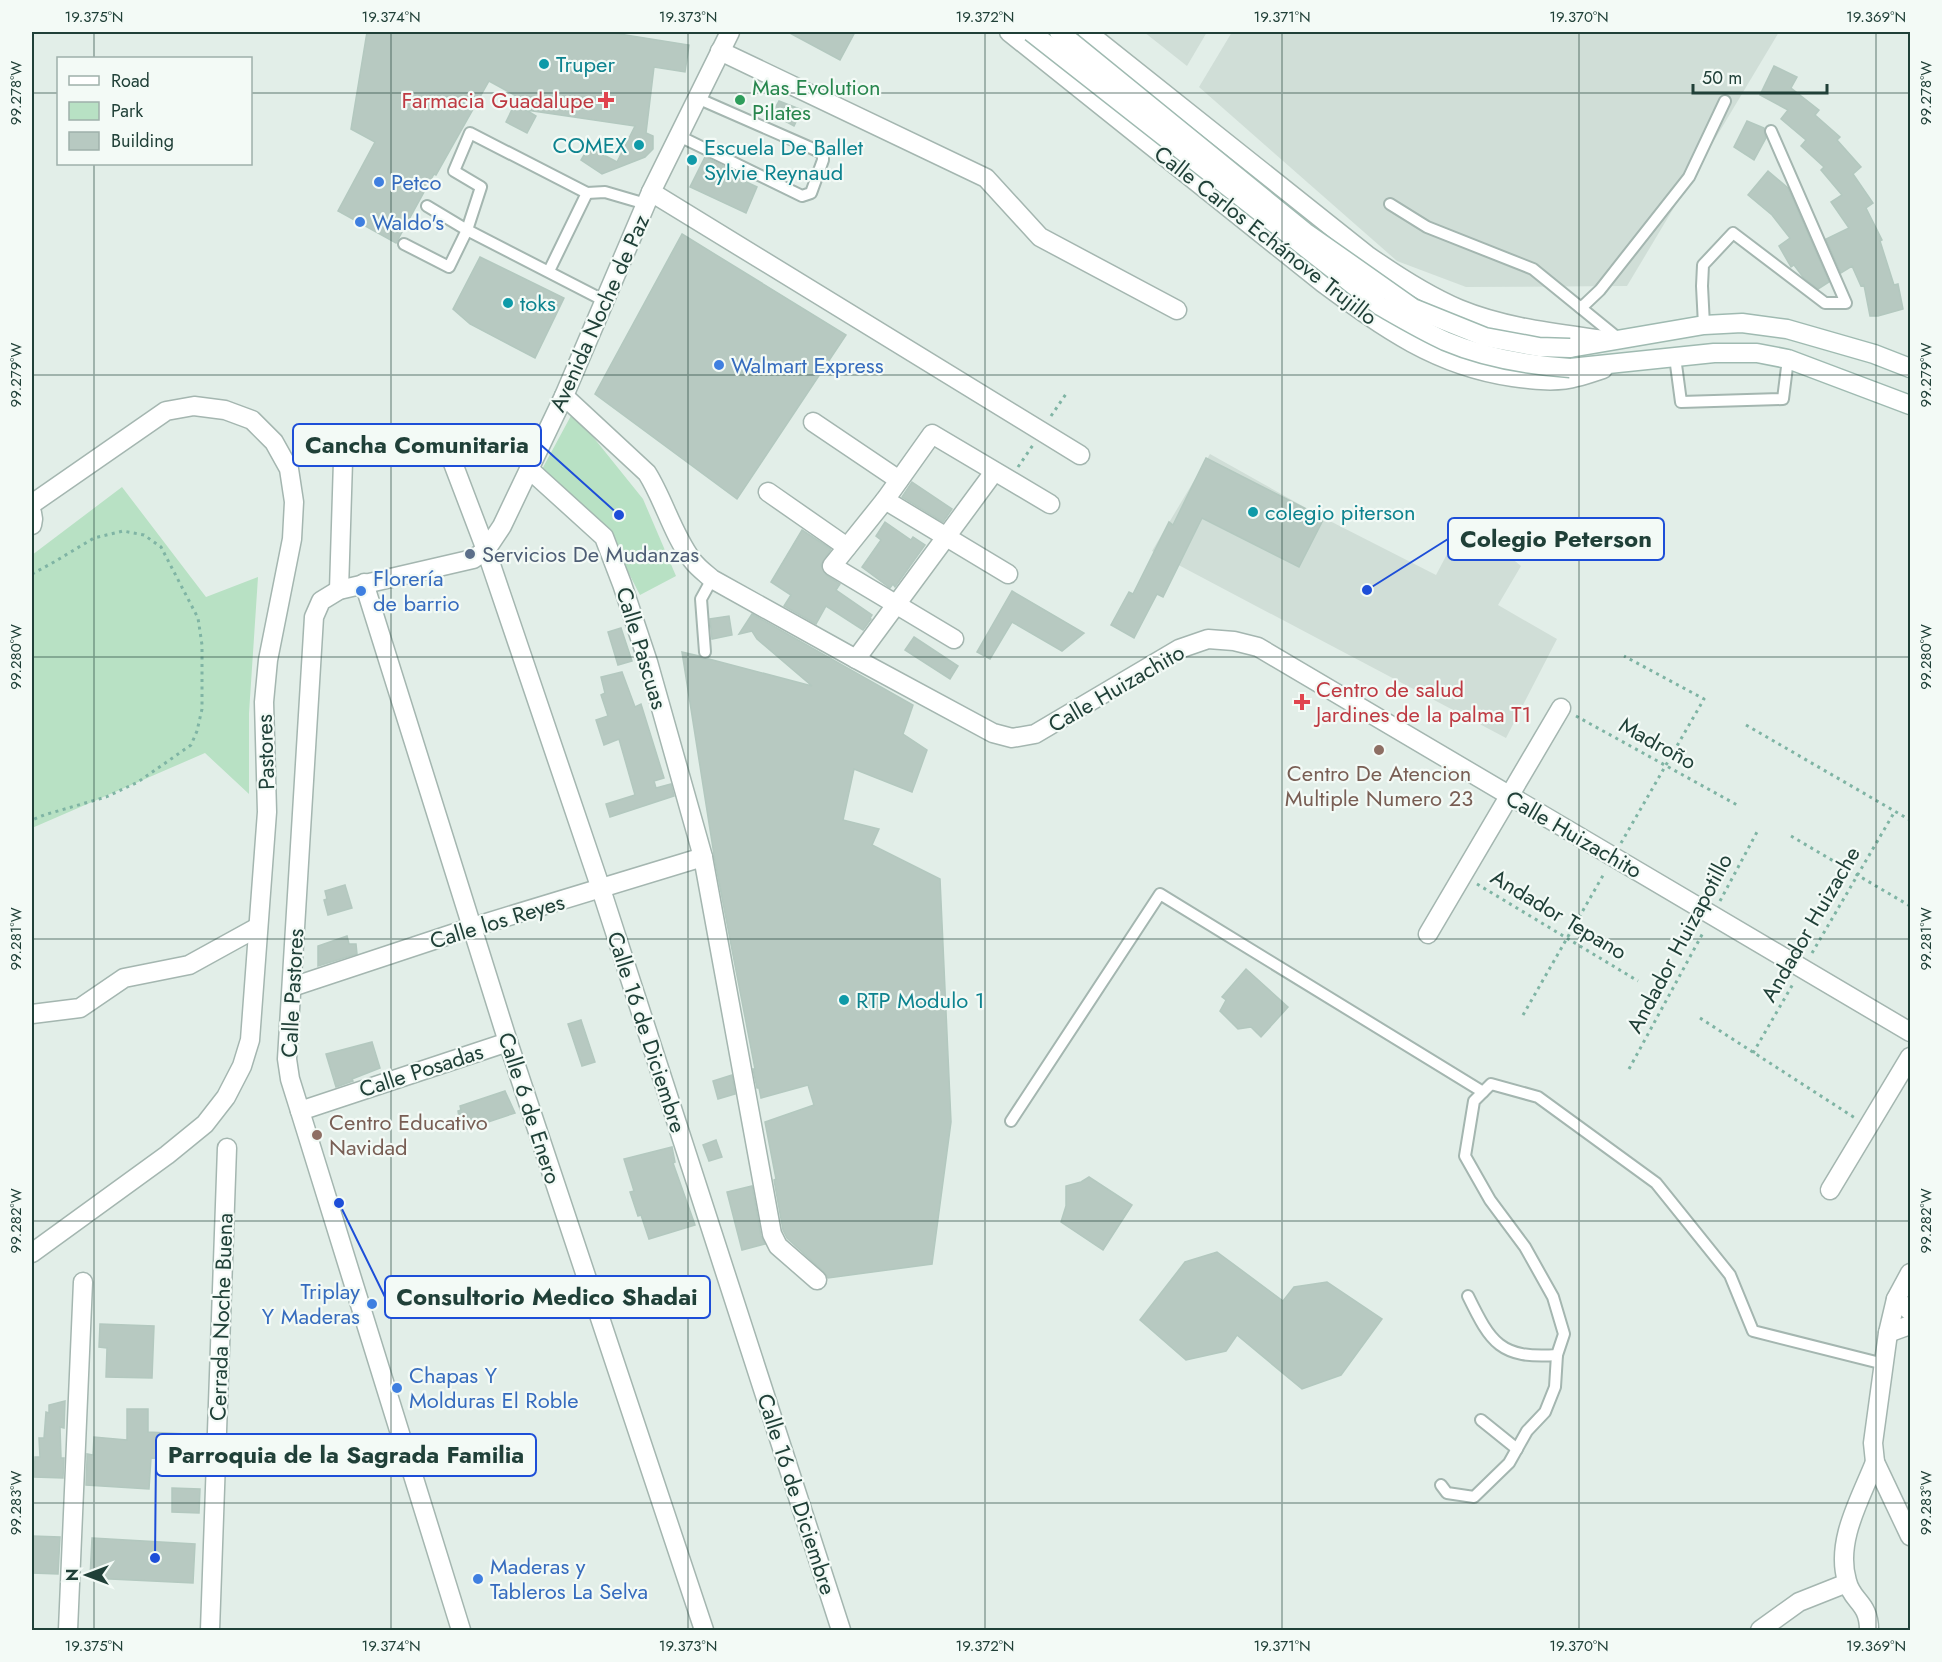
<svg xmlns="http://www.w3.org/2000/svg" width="1942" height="1662" viewBox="0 0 1942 1662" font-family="Jost,sans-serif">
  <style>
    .built { fill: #d0ded7 }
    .green { fill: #b8e1c4 }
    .building { fill: #b7c9c1; stroke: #b3c8bf; stroke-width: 1.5 }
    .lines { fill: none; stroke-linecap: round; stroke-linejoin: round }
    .service-casing { stroke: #a4b6b0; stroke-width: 14 }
    .minor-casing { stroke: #a4b6b0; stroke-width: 21 }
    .tertiary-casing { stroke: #a4b6b0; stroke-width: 21 }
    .secondary-casing { stroke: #9fbab1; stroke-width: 21 }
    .path { stroke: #7fb4a4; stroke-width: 3; stroke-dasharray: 3 4.5; stroke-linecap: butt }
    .service { stroke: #fff; stroke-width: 10 }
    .minor { stroke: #fff; stroke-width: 18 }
    .tertiary { stroke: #fff; stroke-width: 18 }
    .secondary { stroke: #fff; stroke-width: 18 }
    .secondary-bridge-casing { stroke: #9fbab1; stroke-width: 21; stroke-linecap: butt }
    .secondary-bridge { stroke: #fff; stroke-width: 18 }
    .ticks { fill: none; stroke: #204038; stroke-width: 1.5; stroke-opacity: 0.45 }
    .culture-dot { fill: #0f9aa8; stroke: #f3faf6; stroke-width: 2 }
    .health-dot { fill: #e0444e; stroke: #f3faf6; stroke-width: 2 }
    .leisure-dot { fill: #2e9e5b; stroke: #f3faf6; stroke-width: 2 }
    .shop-dot { fill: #3f7fe0; stroke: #f3faf6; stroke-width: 2 }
    .service-dot { fill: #5c6f8a; stroke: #f3faf6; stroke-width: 2 }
    .education-dot { fill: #8d6e63; stroke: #f3faf6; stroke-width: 2 }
    .labels { text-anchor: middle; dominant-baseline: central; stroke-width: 4.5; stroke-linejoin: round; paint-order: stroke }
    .culture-label { font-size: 22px; fill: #0d838f; stroke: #f3faf6; text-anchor: start }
    .leisure-label { font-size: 22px; fill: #27864d; stroke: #f3faf6; text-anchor: start }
    .health-label { font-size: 22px; fill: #be3a42; stroke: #f3faf6; text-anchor: end }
    .shop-label { font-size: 22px; fill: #366cbe; stroke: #f3faf6; text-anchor: start }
    .street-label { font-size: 22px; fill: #204038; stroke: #f3faf6 }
    .service-label { font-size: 22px; fill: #4e5e75; stroke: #f3faf6; text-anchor: start }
    .education-label { font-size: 22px; fill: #785e54; stroke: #f3faf6 }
    .leader { fill: none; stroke: #1d4ed8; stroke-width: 2 }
    .callout-dot { fill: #1d4ed8; stroke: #f3faf6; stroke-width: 2 }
    .callout { fill: #f3faf6; stroke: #1d4ed8; stroke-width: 2 }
    .callout-label { font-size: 24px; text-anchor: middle; font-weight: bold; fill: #204038 }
    .neatline { fill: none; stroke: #204038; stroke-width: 2 }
    .ticks-label { font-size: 15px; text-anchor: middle; fill: #204038 }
  </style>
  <rect width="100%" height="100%" fill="#e2eee8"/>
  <g class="built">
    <polygon points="1144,32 1207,32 1187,66"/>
    <polygon points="1232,32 1779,32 1627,286 1466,287 1397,261 1199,87"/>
    <polygon points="1210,454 1324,518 1436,575 1465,520 1521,566 1498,605 1557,639 1506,738 1152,551"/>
  </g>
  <g class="green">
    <polygon points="573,412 643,499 676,576 640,595 607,531 540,473"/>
    <polygon points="122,487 206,597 258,577 249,713 249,794 205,753 32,828 32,555"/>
  </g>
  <g class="building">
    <polygon points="367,32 607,32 689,45 685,72 654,67 646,133 653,136 653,149 645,157 602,174 581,160 589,147 617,162 635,126 526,110 536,116 527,133 506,122 518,97 489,81 436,175 434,174 396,243 338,211 375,142 351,129"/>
    <polygon points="788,32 855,32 840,60"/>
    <polygon points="1774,66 1797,77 1791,88 1819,110 1815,115 1840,137 1837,140 1861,167 1853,174 1873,203 1866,208 1882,240 1880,241 1894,285 1898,284 1903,309 1878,316 1870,316 1864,285 1861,286 1852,266 1841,273 1826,239 1849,228 1831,202 1842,195 1821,170 1824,167 1801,146 1806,140 1781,119 1788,110 1760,95"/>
    <polygon points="779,101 802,110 794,126 772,114"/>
    <polygon points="1747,121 1764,128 1766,138 1754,160 1734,147"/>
    <polygon points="705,157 733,171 731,175 757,187 746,213 690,187"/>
    <polygon points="1768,171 1788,188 1829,282 1818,289 1803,277 1794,265 1791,267 1779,246 1790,238 1772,215 1748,195"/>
    <polygon points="682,234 846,335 737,499 595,394"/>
    <polygon points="480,257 564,298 535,358 470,324 453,309"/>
    <polygon points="1206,458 1324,518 1299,567 1202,518 1163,597 1157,594 1134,638 1111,625 1129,592 1133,594 1169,522 1173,525"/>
    <polygon points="912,482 952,509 943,522 902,497"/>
    <polygon points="885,522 911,540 913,537 925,545 895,587 893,584 890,588 862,567 881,540 876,536"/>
    <polygon points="802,530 831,549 821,565 826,575 840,584 836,590 872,615 870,618 871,619 863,630 826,606 816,624 784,606 791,595 771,582"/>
    <polygon points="1012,591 1084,633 1062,651 1012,622 990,659 977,652"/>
    <polygon points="752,614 913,705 903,734 927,750 912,792 854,769 843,820 879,829 872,845 940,879 951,1122 932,1264 828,1278 824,1272 787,1238 783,1230 774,1180 776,1179 765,1122 814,1105 808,1085 761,1098 759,1088 757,1088 753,1069 755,1069 715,861 682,652 699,656 702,659 709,659 812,686 757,639 752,631 739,634"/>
    <polygon points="729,616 732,635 712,639 710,619"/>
    <polygon points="621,628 632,661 618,665 608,632"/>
    <polygon points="914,637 958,666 950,679 905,650"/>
    <polygon points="622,672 635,707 641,704 664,778 654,781 656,788 671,784 674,796 610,817 606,804 635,795 619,739 604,745 596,720 608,716 601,695 605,693 601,677"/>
    <polygon points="345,885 352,908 328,915 324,900 327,899 325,891"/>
    <polygon points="347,936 349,944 356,944 357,954 318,966 318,946"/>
    <polygon points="1246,969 1288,1007 1261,1037 1251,1027 1238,1029 1220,1011 1226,1000 1222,997"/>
    <polygon points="581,1020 595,1062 582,1066 568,1024"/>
    <polygon points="372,1042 380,1068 352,1079 353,1081 336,1087 326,1054"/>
    <polygon points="732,1075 735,1094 718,1099 713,1081"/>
    <polygon points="505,1091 515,1113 461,1131 458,1111 461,1110 460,1106"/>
    <polygon points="716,1140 722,1157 709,1161 703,1145"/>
    <polygon points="672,1147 675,1162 673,1163 695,1225 649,1239 641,1215 638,1216 630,1192 634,1191 624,1159"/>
    <polygon points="1089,1177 1132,1205 1103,1250 1061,1222 1066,1206 1066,1186 1081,1182"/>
    <polygon points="752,1186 761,1236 765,1244 742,1250 727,1192"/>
    <polygon points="1217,1252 1283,1301 1294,1287 1327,1282 1382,1319 1341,1375 1302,1389 1237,1335 1226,1351 1186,1360 1140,1320 1185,1262"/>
    <polygon points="100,1324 154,1326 152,1378 106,1377 107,1348 99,1347"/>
    <polygon points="65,1401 64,1428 60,1427 61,1458 64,1458 63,1478 34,1477 35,1457 40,1457 39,1438 44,1438 46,1412 49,1413 49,1405"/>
    <polygon points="127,1409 148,1409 148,1432 206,1435 205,1460 151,1458 149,1489 86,1485 87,1459 87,1454 93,1455 94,1437 127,1440"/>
    <polygon points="172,1488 200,1489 199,1513 172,1512"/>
    <polygon points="32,1536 60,1537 58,1574 32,1573"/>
    <polygon points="92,1538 195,1544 193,1583 90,1578"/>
  </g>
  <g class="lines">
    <defs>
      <g id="service">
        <polyline points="679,136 802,196 811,193 823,160 823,155 818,151 697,98"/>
        <polyline points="1390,204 1427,227 1533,269 1619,339"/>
        <polyline points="404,244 449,267 467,230 427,206"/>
        <polyline points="549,271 587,193"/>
        <polyline points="605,301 467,230 481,187 454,171 470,133 587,193 605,192 646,204"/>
        <polyline points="1581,308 1600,290 1689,177 1725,101"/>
        <polyline points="1704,325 1702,286 1703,265 1733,233 1825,303 1846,303 1771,131"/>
        <polyline points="1675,357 1681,402 1783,399 1788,359"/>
        <polyline points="705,652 701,599 712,579"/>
        <polyline points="1011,1121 1160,894 1483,1092"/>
        <path d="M1468,1296C1491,1343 1500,1359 1557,1355L1564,1334L1553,1297L1525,1247L1490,1200L1465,1156L1474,1101L1491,1084L1538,1097L1656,1183L1730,1275L1753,1331L1884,1364"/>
        <polyline points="1481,1420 1517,1449"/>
        <polyline points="1441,1485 1447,1493 1474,1497 1509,1463 1527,1431 1545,1412 1555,1387 1557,1355"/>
      </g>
      <g id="minor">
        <polyline points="720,51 986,178 1040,237 1177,310"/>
        <polyline points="651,192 1080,455"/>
        <path d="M564,396L647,473C664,500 672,533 692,560C697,567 705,573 712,579L856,659L993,733L1012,738L1035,734L1179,649L1208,639L1234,641L1258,647L1910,1032"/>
        <polyline points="813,422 899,480"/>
        <polyline points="443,437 486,550 601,889 841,1630"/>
        <polyline points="529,469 604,537 622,584 648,662 703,857 772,1234 778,1246 817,1280"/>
        <polyline points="768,492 847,547"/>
        <polyline points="885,500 1008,574"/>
        <polyline points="32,504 166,411 194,406 225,410 252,420 274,442 289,469 294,502 292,539 268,660 264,702 267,812 250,1040 242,1066 226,1097 205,1124 167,1155 32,1253"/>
        <polyline points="32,513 33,519 32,525"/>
        <polyline points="364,583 508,1042 704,1630"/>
        <polyline points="339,590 343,461"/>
        <polyline points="954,639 832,566 885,500 932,434 1050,504"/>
        <polyline points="856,659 994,472"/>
        <polyline points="1428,934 1561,708"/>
        <polyline points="292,987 473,927 703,857"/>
        <polyline points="32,1014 80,1008 124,978 189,965 258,927"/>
        <polyline points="300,1111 508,1042"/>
        <polyline points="1830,1190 1910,1057"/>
        <polyline points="68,1630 83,1282"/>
        <polyline points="210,1630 227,1148"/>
        <polyline points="1760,1630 1799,1602 1847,1583"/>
        <path d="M1869,1630C1869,1602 1852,1602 1847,1581C1835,1541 1861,1498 1875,1462"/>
      </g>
      <g id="tertiary">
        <path d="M1009,32L1323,283C1384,328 1436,366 1513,377C1534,380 1557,383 1577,377C1586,375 1594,372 1603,369"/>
        <path d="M1087,32L1367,255C1397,276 1426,295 1459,309C1505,328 1556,333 1604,340"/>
        <polyline points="1910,1273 1896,1299 1888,1333 1873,1443 1875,1462 1910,1536"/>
        <polyline points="1896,1299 1910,1311"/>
        <polyline points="1888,1333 1910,1325"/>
        <polyline points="461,1630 300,1111 290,1079 287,1059 314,617 321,601 339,590 473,559 486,550 502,526 564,396 651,192 730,32"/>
      </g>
      <g id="secondary">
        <polyline points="1570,348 1704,325 1742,323 1787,329 1874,354 1910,368"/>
        <polyline points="1570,368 1714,353 1757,353 1788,359 1910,405"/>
      </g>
    </defs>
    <use href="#service" class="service-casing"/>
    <use href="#minor" class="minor-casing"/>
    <use href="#tertiary" class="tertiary-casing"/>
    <use href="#secondary" class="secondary-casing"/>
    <g class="path">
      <polyline points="1051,416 1066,394"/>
      <polyline points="1018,467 1033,445"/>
      <polyline points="32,574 54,562 94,538 123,531 144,535 161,547 198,618 202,645 202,709 197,731 191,745 138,782 106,797 44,815 32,820"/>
      <polyline points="1576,716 1739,806"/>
      <polyline points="1746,725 1910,820"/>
      <polyline points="1791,836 1910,906"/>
      <polyline points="1621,843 1704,699 1624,656"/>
      <polyline points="1477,884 1638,981"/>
      <polyline points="1720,901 1757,832"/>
      <polyline points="1812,953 1895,811"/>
      <polyline points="1523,1015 1605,872"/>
      <polyline points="1700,1018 1855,1118"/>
      <polyline points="1753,1053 1793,984"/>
      <polyline points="1629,1069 1704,931"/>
    </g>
    <use href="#service" class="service"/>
    <use href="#minor" class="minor"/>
    <use href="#tertiary" class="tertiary"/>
    <use href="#secondary" class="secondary"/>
    <defs>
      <g id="secondary-bridge">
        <path d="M1031,32L1380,306C1401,318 1423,331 1445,341C1485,358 1527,365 1570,368"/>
        <polyline points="1059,32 1305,232 1413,308 1485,337 1539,347 1570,348"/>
      </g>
    </defs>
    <use href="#secondary-bridge" class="secondary-bridge-casing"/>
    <use href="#secondary-bridge" class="secondary-bridge"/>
  </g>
  <path class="ticks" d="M94,32V58M391,32V1630M688,32V1630M985,32V1630M1282,32V1630M1579,32V1630M1876,32V1630M32,93H58M250,93H1910M94,164V1630M32,375H1910M32,657H1910M32,939H1910M32,1221H1910M32,1503H1910"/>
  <g class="culture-dot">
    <circle cx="544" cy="64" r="6"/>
    <circle cx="639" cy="145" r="6"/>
    <circle cx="692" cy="160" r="6"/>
    <circle cx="508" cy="303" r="6"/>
    <circle cx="1253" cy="512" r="6"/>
    <circle cx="844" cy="1000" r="6"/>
  </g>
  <g class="health-dot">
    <path d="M603 91h6v6h6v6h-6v6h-6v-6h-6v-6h6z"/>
    <path d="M1299 693h6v6h6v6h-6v6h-6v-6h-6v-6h6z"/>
  </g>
  <circle class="leisure-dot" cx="740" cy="100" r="6"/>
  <g class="shop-dot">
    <circle cx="379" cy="182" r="6"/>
    <circle cx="360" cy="222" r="6"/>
    <circle cx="719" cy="365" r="6"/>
    <circle cx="361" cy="591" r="6"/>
    <circle cx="372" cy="1304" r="6"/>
    <circle cx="397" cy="1388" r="6"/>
    <circle cx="478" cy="1579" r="6"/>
  </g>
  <circle class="service-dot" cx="470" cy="554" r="6"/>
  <g class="education-dot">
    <circle cx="1379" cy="750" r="6"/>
    <circle cx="317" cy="1135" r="6"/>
  </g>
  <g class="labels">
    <g class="culture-label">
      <text x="556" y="64">Truper</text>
      <text x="627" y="145" text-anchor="end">COMEX</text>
      <text x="704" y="147">Escuela De Ballet<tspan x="704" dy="25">Sylvie Reynaud</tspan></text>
      <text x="520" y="303">toks</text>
      <text x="1265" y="512">colegio piterson</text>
      <text x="856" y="1000">RTP Modulo 1</text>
    </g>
    <g class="leisure-label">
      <text x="752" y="87">Mas Evolution<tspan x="752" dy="25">Pilates</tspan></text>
    </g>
    <g class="health-label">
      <text x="594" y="100">Farmacia Guadalupe</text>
      <text x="1316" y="689" text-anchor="start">Centro de salud<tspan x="1316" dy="25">Jardines de la palma T1</tspan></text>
    </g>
    <g class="shop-label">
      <text x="391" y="182">Petco</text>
      <text x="372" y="222">Waldo's</text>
      <text x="731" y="365">Walmart Express</text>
      <text x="373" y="578">Florería<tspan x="373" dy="25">de barrio</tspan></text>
      <text x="360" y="1291" text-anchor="end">Triplay<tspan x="360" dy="25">Y Maderas</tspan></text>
      <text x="409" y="1375">Chapas Y<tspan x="409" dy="25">Molduras El Roble</tspan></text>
      <text x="490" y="1566">Maderas y<tspan x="490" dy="25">Tableros La Selva</tspan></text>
    </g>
    <g class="street-label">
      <text transform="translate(1266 235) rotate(38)">Calle Carlos Echánove Trujillo</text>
      <text transform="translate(599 313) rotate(-66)">Avenida Noche de Paz</text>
      <text transform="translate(642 648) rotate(73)">Calle Pascuas</text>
      <text transform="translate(1116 688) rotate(-30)">Calle Huizachito</text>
      <text transform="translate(1658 743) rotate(29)">Madroño</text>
      <text transform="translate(265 752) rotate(-92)">Pastores</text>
      <text transform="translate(1574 834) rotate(30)">Calle Huizachito</text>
      <text transform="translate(1559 914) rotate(31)">Andador Tepano</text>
      <text transform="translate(497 921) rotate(-17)">Calle los Reyes</text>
      <text transform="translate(1810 924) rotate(-60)">Andador Huizache</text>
      <text transform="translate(1679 943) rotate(-62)">Andador Huizapotillo</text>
      <text transform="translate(292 993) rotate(-87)">Calle Pastores</text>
      <text transform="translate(647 1032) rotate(72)">Calle 16 de Diciembre</text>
      <text transform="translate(421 1070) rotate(-18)">Calle Posadas</text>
      <text transform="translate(530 1108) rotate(72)">Calle 6 de Enero</text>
      <text transform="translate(221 1317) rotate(-88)">Cerrada Noche Buena</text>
      <text transform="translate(797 1494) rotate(72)">Calle 16 de Diciembre</text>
    </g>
    <g class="service-label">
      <text x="482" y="554">Servicios De Mudanzas</text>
    </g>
    <g class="education-label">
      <text x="1379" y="773">Centro De Atencion<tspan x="1379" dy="25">Multiple Numero 23</tspan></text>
      <text x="329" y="1122" text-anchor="start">Centro Educativo<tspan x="329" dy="25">Navidad</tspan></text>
    </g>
  </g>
  <path class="leader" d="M619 515L541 445M1367 590L1448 539M339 1203L385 1297M155 1558L156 1455"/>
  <g class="callout-dot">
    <circle cx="619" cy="515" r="6"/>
    <circle cx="1367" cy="590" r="6"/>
    <circle cx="339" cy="1203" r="6"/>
    <circle cx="155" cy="1558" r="6"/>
  </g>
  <g class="callout">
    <rect x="293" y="424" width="248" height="42" rx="6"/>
    <rect x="1448" y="518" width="216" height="42" rx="6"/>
    <rect x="385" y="1276" width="325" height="42" rx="6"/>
    <rect x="156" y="1434" width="380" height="42" rx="6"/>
  </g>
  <g class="callout-label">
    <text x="417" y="453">Cancha Comunitaria</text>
    <text x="1556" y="547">Colegio Peterson</text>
    <text x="547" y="1305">Consultorio Medico Shadai</text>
    <text x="346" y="1463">Parroquia de la Sagrada Familia</text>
  </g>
  <rect width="1942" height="1662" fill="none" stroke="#f3faf6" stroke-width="66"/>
  <rect x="57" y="57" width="195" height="108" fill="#f3faf6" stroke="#9fb0aa" stroke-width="1.5"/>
  <rect x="69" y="76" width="30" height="9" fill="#ffffff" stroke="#9fb0aa" stroke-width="1.5"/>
  <text x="111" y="87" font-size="18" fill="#204038">Road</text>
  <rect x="69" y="102" width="30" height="18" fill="#b8e1c4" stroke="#9fb0aa" stroke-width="1.5"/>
  <text x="111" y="117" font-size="18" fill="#204038">Park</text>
  <rect x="69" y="132" width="30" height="18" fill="#b7c9c1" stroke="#9fb0aa" stroke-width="1.5"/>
  <text x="111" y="147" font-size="18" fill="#204038">Building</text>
  <g transform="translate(87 1575) rotate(270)" stroke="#f3faf6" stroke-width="4.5" paint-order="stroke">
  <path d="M0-4.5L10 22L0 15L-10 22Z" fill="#204038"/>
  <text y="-9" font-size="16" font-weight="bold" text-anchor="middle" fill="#204038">N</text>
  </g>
  <path d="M1693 84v9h134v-9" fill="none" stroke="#204038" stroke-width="3"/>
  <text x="1702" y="84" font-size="18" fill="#204038" stroke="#f3faf6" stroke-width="4.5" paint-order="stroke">50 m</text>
  <rect x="33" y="33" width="1876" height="1596" class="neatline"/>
  <g class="ticks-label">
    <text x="94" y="22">19.375°N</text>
    <text x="391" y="22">19.374°N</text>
    <text x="688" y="22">19.373°N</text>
    <text x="985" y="22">19.372°N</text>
    <text x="1282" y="22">19.371°N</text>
    <text x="1579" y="22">19.370°N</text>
    <text x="1876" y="22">19.369°N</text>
    <text transform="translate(1926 93) rotate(-90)" y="5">99.278°W</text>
    <text transform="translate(16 93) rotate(-90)" y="5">99.278°W</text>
    <text transform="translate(1926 375) rotate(-90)" y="5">99.279°W</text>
    <text transform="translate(16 375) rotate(-90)" y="5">99.279°W</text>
    <text transform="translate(1926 657) rotate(-90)" y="5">99.280°W</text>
    <text transform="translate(16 657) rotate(-90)" y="5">99.280°W</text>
    <text transform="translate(1926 939) rotate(-90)" y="5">99.281°W</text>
    <text transform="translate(16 939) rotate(-90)" y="5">99.281°W</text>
    <text transform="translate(1926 1221) rotate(-90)" y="5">99.282°W</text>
    <text transform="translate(16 1221) rotate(-90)" y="5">99.282°W</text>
    <text transform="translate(1926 1503) rotate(-90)" y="5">99.283°W</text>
    <text transform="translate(16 1503) rotate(-90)" y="5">99.283°W</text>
    <text x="94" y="1651">19.375°N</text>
    <text x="391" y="1651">19.374°N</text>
    <text x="688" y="1651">19.373°N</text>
    <text x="985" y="1651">19.372°N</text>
    <text x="1282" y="1651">19.371°N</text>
    <text x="1579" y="1651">19.370°N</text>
    <text x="1876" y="1651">19.369°N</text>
  </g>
</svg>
